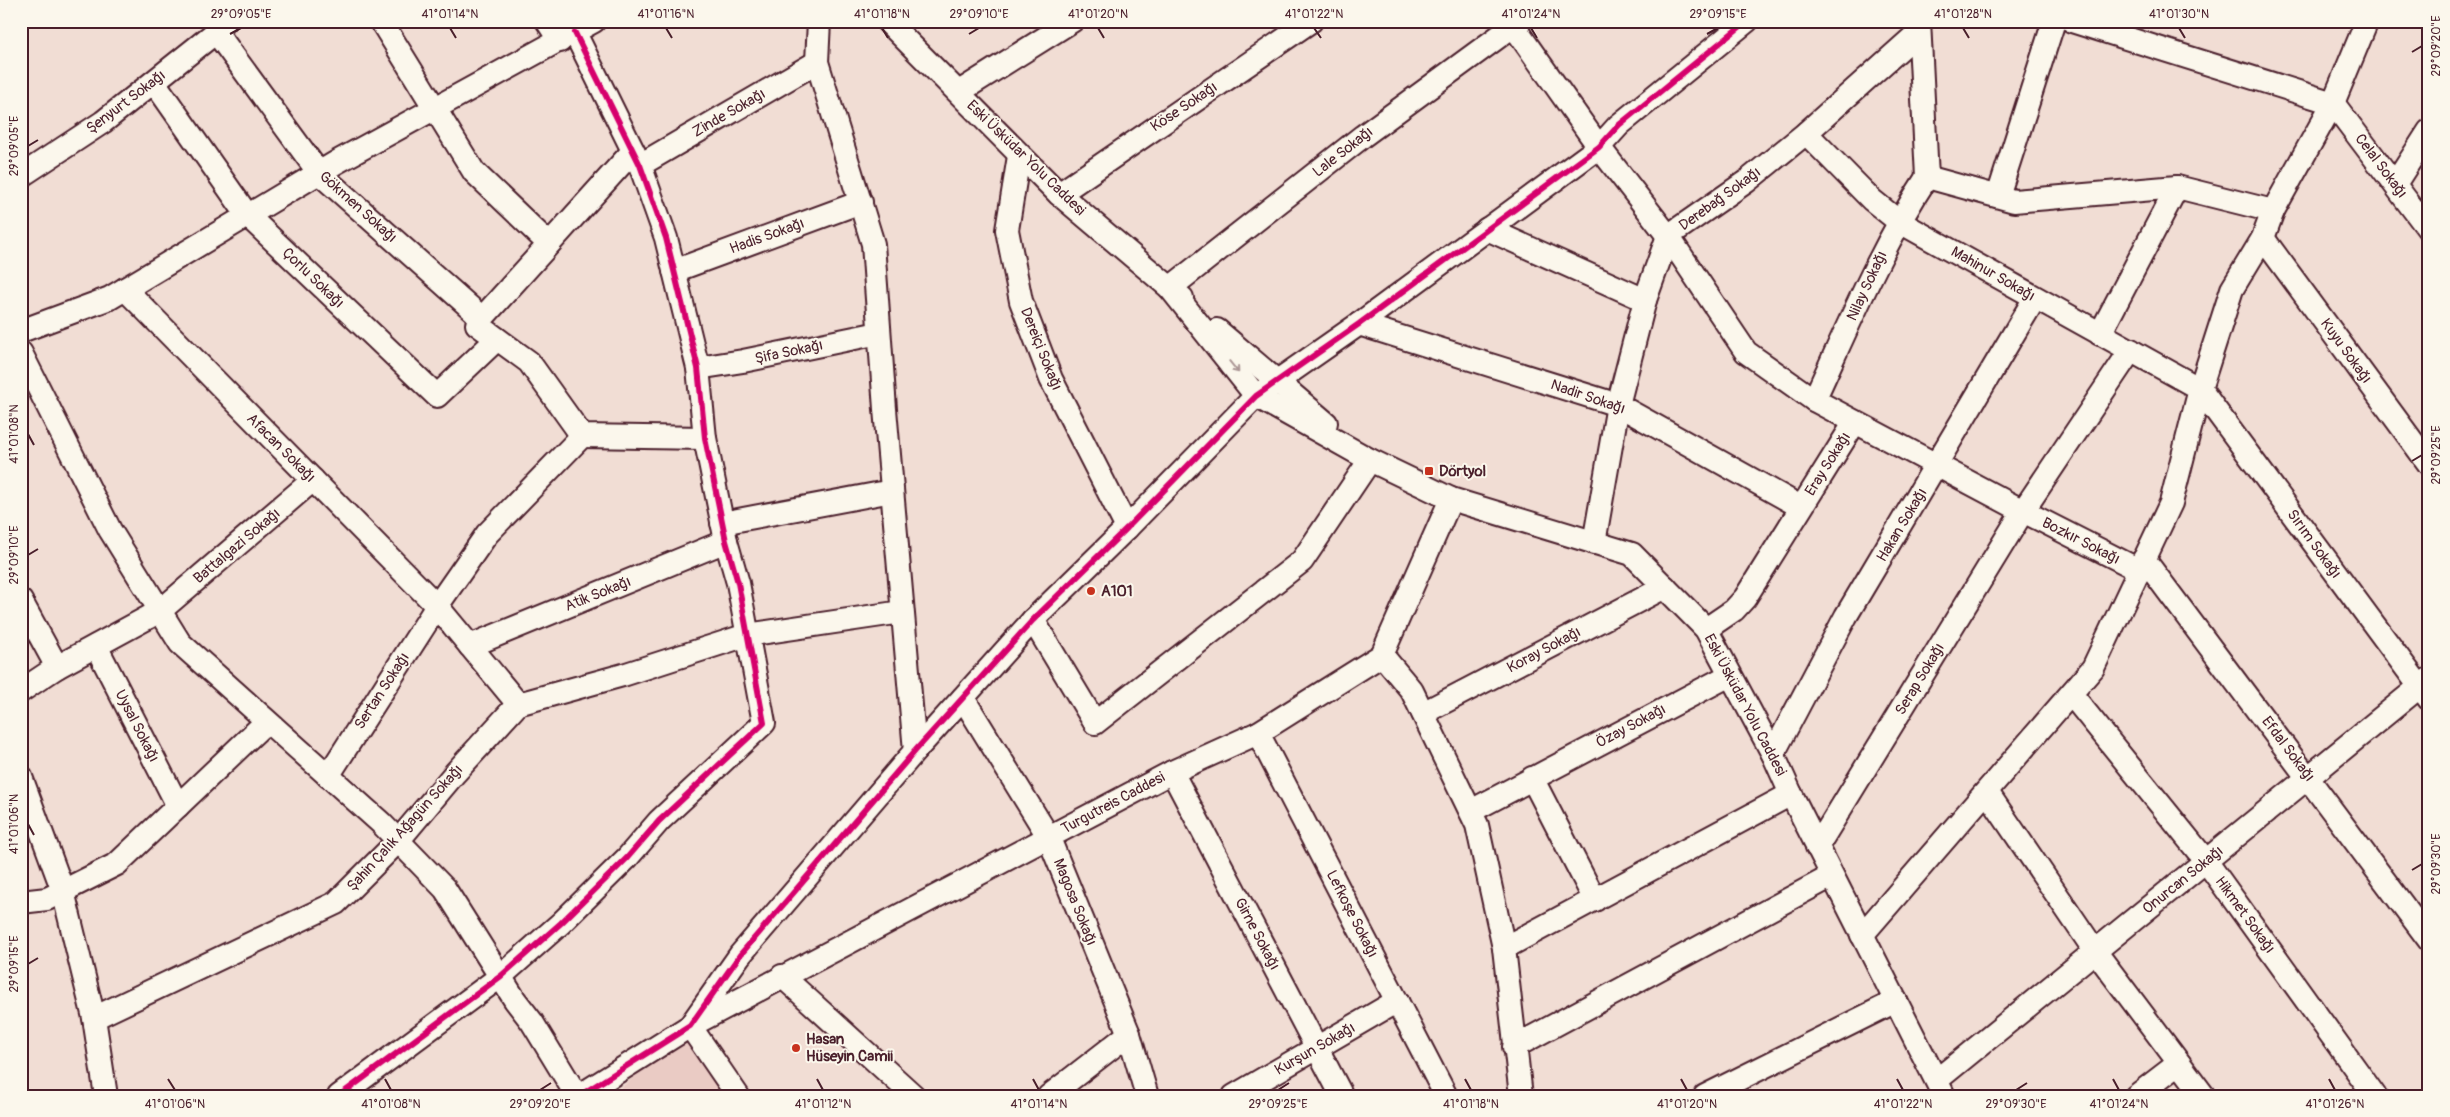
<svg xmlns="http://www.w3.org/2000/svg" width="2450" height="1117" viewBox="0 0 2450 1117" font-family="Pangolin,sans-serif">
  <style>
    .built { fill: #eacbc4 }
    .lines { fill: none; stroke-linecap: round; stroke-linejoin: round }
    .minor-casing { stroke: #4a1f2b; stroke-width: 26 }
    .minor { stroke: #fbf7ec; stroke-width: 22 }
    .cycleway-casing { stroke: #fbf7ec; stroke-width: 9 }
    .cycleway { stroke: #d6006c; stroke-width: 6 }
    .oneway { stroke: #ab9695 }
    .ticks { fill: none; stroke: #4a1f2b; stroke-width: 2 }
    .poi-dot { fill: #c8321e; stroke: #fbf7ec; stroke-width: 2 }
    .labels { text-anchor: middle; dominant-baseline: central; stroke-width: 4; stroke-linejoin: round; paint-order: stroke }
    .street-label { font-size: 15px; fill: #4a1f2b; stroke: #fbf7ec }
    .poi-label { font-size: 15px; font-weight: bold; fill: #4a1f2b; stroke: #fbf7ec; text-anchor: start }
    .neatline { fill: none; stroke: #4a1f2b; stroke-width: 2 }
    .ticks-label { font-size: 12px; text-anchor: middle; fill: #4a1f2b }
  </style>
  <rect width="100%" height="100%" fill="#f1ddd4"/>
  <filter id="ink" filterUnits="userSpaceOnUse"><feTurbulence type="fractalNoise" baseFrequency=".02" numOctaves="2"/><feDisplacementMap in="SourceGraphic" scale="10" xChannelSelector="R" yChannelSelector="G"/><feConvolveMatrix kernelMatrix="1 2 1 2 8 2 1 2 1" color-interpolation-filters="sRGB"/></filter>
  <g filter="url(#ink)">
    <polygon class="built" points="684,1036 726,1096 611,1096"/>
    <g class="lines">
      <defs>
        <g id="minor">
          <polyline points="381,21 474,172 549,244"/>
          <polyline points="547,21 560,41"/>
          <polyline points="819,21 817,62 873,244 885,409 915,751"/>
          <polyline points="887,21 1059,194 1182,298"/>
          <polyline points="1510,21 1599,147 1668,236 1746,352 1814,400 2023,511 2131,350"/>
          <polyline points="1919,21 1927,177 2014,201 2177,187 2273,211"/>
          <polyline points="2072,21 2333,103 2429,230"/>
          <polyline points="216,32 319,173 482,318"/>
          <polyline points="154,82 248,216 437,396 497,339"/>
          <polyline points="959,92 1072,21"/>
          <polyline points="1806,133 1872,200 1898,221 2200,389 2429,699"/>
          <polyline points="633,151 477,324 529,362 582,436 705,438"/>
          <polyline points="1019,156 1007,230 1021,301 1051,379 1127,528"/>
          <polyline points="640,165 817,62"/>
          <polyline points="21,176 103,122 216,32 225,22"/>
          <polyline points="2395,184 2429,131"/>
          <polyline points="1059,194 1311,21"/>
          <polyline points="1998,196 2054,21"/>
          <polyline points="1487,229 1645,300"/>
          <polyline points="2263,238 2429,464"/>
          <polyline points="674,271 861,202"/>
          <polyline points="1170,288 1256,396 1370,460 1451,499 1632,554 1706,629 1773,754 1791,794 1944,1096"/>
          <polyline points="1170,288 1363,136 1520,21"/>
          <polyline points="125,289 437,606 328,776"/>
          <polyline points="1359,324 1618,405 1801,507"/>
          <polyline points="1217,330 1326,423"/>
          <polyline points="21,331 110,298 337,162 594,21"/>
          <polyline points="2100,334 2177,187"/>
          <polyline points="21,353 110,530 180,643 381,823 445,889 515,1000 532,1022 577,1096"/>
          <polyline points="698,368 743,361 879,333"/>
          <path d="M1814,400C1849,324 1881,247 1927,177"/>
          <polyline points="722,523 892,491"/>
          <polyline points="1594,543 1618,405 1645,300 1668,236 1747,181 1806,133 1919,32"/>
          <polyline points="2144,559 2429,940"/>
          <polyline points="21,601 57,667 160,611 313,480"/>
          <polyline points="1033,620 1095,723 1302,561 1370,460"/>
          <polyline points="1706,629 1734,610 1745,598 1855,422"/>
          <polyline points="96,646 178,806"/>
          <polyline points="470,646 726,541"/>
          <polyline points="1382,655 1412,691 1477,825 1504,948 1521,1096"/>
          <polyline points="21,691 57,667"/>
          <polyline points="2071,694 2206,861 2375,1096"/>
          <polyline points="963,698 1048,836 1129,1034"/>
          <polyline points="518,704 437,606 487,534 582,436"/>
          <polyline points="1423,713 1665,587"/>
          <polyline points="1258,733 1446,1096"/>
          <polyline points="1773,754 1846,616 2035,298"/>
          <polyline points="1172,772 1342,1096"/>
          <polyline points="21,777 63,891 94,1018 336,903 398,841 455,773 518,704 623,675 747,635 902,612"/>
          <polyline points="1532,778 1595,900"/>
          <polyline points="1987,792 2095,951 2204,1096"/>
          <polyline points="1471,811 1730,675"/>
          <polyline points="1817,847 2023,511 2139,570"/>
          <polyline points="21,902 47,899 117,864 266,722"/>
          <polyline points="1862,935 2093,668 2171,503 2200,389 2232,289 2263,238 2273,211 2333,103 2367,21"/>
          <polyline points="1504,948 1791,794"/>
          <polyline points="782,976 914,1096"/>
          <polyline points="94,1018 106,1096"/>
          <polyline points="1514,1047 1832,876"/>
          <polyline points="1937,1080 2429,679"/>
          <polyline points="339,1096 501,976 561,923 627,858 659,821 764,723 738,583 726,541 705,438 698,368 666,238 640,165 575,33"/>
          <polyline points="579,1096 690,1026 740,955 915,751 1033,620 1127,528 1256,396 1359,324 1599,147 1619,125 1747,21"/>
          <polyline points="738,1096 690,1026 1172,772 1258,733 1382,655 1451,499"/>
          <polyline points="1049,1096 1129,1034 1147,1096"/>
          <polyline points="1234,1096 1397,1001"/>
          <polyline points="1705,1096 1896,1001"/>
          <polyline points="2136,1096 2179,1063"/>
        </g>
      </defs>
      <use href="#minor" class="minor-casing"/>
      <use href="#minor" class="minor"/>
      <defs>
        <g id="cycleway">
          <polyline points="339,1096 501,976 561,923 627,858 659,821 764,723 738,583 726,541 705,438 698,368 666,238 640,165 575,33"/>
          <polyline points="579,1096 690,1026 740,955 915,751 1033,620 1127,528 1256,396 1359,324 1599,147 1619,125 1747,21"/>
        </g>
      </defs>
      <use href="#cycleway" class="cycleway-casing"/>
      <use href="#cycleway" class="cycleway"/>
    </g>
    <defs><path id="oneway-shaft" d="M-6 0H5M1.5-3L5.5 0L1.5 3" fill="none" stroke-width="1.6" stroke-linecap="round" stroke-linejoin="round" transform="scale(1.25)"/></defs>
    <use class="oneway" href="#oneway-shaft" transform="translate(1234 367) rotate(51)"/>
  </g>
  <path class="ticks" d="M450,28L456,38M666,28L672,38M882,28L888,38M1098,28L1104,38M1314,28L1321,38M1531,28L1537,38M1963,28L1969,38M2179,28L2185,38M230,34L241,28M969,34L979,28M1707,34L1718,28M2412,52L2422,46M28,146L38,140M28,434L34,445M2412,461L2422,455M28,555L38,549M28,824L34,835M2412,870L2422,864M28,964L38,958M168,1079L175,1090M385,1079L391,1090M817,1079L823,1090M1033,1079L1039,1090M1465,1079L1471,1090M1681,1079L1687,1090M1897,1079L1903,1090M2113,1079L2119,1090M2329,1079L2335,1090M540,1090L551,1083M1278,1090L1289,1083M2016,1090L2027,1083"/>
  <g class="poi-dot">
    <rect x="1424" y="466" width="10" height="10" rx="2.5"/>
    <circle cx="1091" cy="591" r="5"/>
    <circle cx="796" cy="1048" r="5"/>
  </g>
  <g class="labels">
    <g class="street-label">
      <text transform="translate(126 102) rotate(-37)">Şenyurt Sokağı</text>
      <text transform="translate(1184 107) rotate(-34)">Köse Sokağı</text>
      <text transform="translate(729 113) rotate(-30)">Zinde Sokağı</text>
      <text transform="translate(1343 152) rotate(-38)">Lale Sokağı</text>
      <text transform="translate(1026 158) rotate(44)">Eski Üsküdar Yolu Caddesi</text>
      <text transform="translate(2381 166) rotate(53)">Celal Sokağı</text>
      <text transform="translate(1720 199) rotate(-36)">Derebağ Sokağı</text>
      <text transform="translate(358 207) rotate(42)">Gökmen Sokağı</text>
      <text transform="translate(767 236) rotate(-20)">Hadis Sokağı</text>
      <text transform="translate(1993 274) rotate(30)">Mahinur Sokağı</text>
      <text transform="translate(313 278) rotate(44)">Çorlu Sokağı</text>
      <text transform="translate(1867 286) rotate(-65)">Nilay Sokağı</text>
      <text transform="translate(1041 349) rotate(68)">Dereiçi Sokağı</text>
      <text transform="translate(2346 351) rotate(54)">Kuyu Sokağı</text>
      <text transform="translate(789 352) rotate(-12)">Şifa Sokağı</text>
      <text transform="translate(1588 397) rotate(19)">Nadir Sokağı</text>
      <text transform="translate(281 448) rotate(45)">Afacan Sokağı</text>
      <text transform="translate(1828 464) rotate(-58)">Eray Sokağı</text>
      <text transform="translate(1902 525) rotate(-59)">Hakan Sokağı</text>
      <text transform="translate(2081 541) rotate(27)">Bozkır Sokağı</text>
      <text transform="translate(2314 544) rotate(54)">Sırım Sokağı</text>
      <text transform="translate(237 546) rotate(-40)">Battalgazi Sokağı</text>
      <text transform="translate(598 594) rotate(-22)">Atik Sokağı</text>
      <text transform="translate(1544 650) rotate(-28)">Koray Sokağı</text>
      <text transform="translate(1920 679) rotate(-59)">Serap Sokağı</text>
      <text transform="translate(382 691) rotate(-57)">Sertan Sokağı</text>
      <text transform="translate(1745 705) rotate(62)">Eski Üsküdar Yolu Caddesi</text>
      <text transform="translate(137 726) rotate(63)">Uysal Sokağı</text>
      <text transform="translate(1631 726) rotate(-28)">Özay Sokağı</text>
      <text transform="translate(2288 749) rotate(53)">Efdal Sokağı</text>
      <text transform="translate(1113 803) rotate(-28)">Turgutreis Caddesi</text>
      <text transform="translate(405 828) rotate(-48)">Şahin Çalık Ağagün Sokağı</text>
      <text transform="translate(2183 880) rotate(-39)">Onurcan Sokağı</text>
      <text transform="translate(1075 902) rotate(68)">Magosa Sokağı</text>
      <text transform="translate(1352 914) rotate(63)">Lefkoşe Sokağı</text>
      <text transform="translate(2245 915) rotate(54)">Hikmet Sokağı</text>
      <text transform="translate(1257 934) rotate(62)">Girne Sokağı</text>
      <text transform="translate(1315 1049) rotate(-30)">Kurşun Sokağı</text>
    </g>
    <g class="poi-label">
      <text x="1439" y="471">Dörtyol</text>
      <text x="1101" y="591">A101</text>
      <text x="806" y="1039">Hasan<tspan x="806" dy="17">Hüseyin Camii</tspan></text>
    </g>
  </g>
  <rect width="2450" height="1117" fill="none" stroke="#fbf7ec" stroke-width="55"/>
  <rect x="28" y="28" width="2394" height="1062" class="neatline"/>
  <g class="ticks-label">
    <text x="241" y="18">29°09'05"E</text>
    <text x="450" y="18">41°01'14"N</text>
    <text x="666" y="18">41°01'16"N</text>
    <text x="882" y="18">41°01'18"N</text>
    <text x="979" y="18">29°09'10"E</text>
    <text x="1098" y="18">41°01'20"N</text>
    <text x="1314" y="18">41°01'22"N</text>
    <text x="1531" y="18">41°01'24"N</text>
    <text x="1718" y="18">29°09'15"E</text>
    <text x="1963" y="18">41°01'28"N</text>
    <text x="2179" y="18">41°01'30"N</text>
    <text transform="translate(2436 46) rotate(-90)" y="4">29°09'20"E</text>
    <text transform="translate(14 146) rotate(-90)" y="4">29°09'05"E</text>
    <text transform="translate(14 434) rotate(-90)" y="4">41°01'08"N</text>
    <text transform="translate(2436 455) rotate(-90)" y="4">29°09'25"E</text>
    <text transform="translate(14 555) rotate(-90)" y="4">29°09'10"E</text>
    <text transform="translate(14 824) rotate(-90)" y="4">41°01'06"N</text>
    <text transform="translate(2436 864) rotate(-90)" y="4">29°09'30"E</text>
    <text transform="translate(14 964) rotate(-90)" y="4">29°09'15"E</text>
    <text x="175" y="1108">41°01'06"N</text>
    <text x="391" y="1108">41°01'08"N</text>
    <text x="540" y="1108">29°09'20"E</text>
    <text x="823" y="1108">41°01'12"N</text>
    <text x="1039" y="1108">41°01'14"N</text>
    <text x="1278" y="1108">29°09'25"E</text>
    <text x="1471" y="1108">41°01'18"N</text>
    <text x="1687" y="1108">41°01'20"N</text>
    <text x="1903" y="1108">41°01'22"N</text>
    <text x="2016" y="1108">29°09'30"E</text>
    <text x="2119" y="1108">41°01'24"N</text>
    <text x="2335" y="1108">41°01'26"N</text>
  </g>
</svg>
